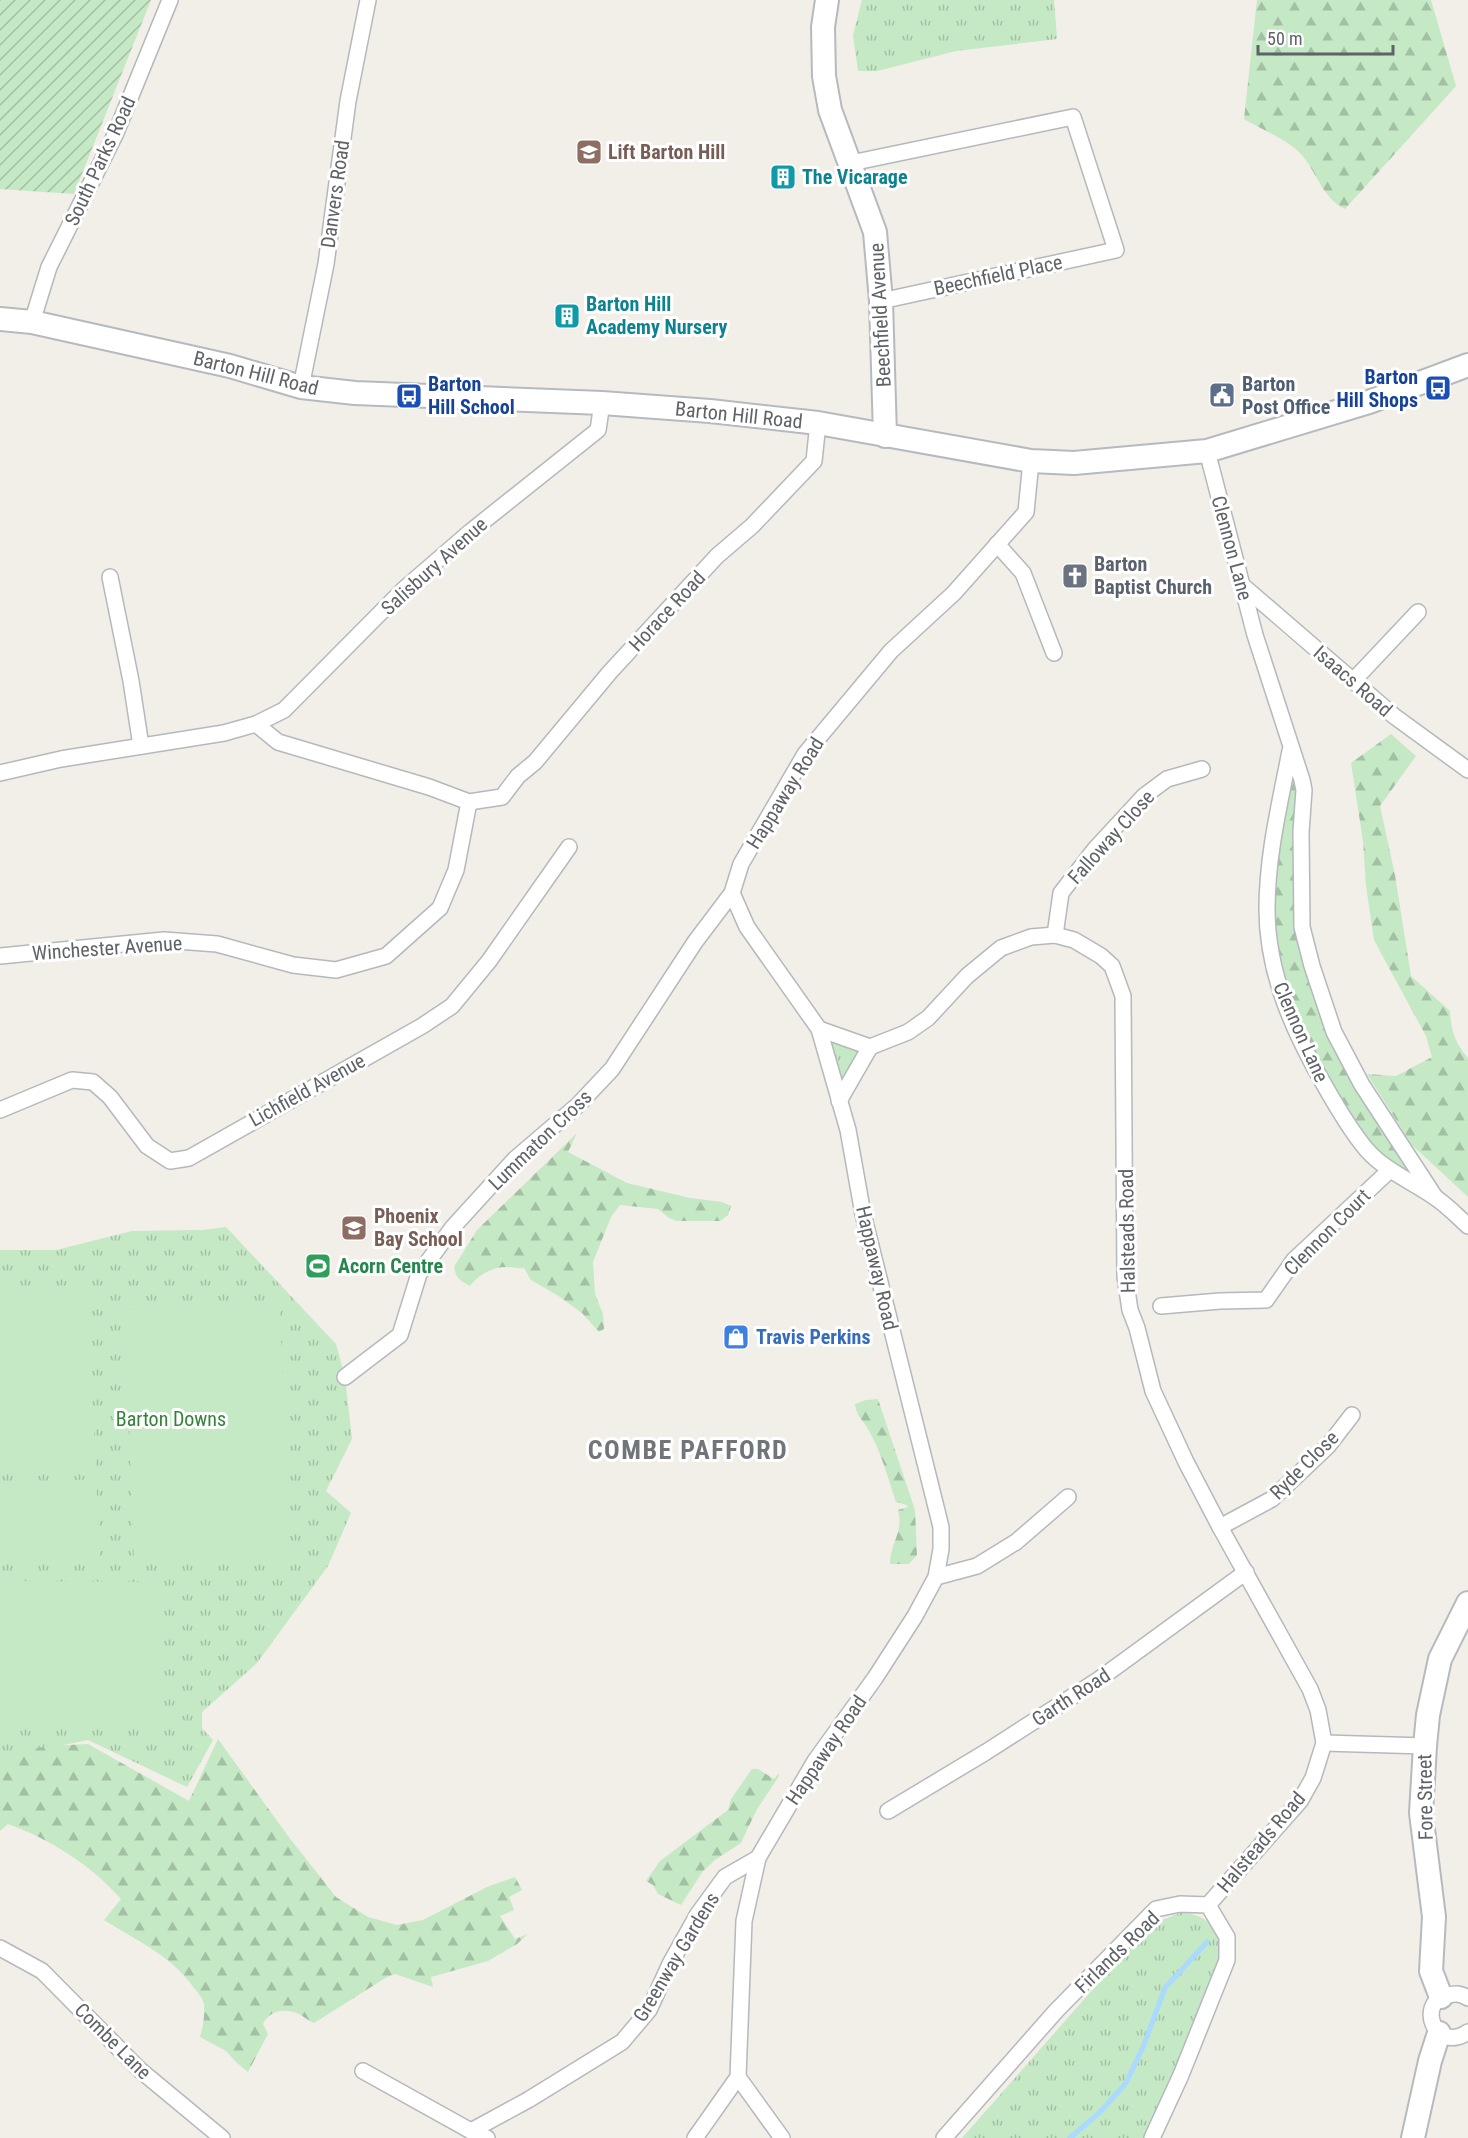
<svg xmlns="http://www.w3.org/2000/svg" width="1468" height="2138" viewBox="0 0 1468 2138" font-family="'Roboto Condensed',sans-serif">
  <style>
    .grass { fill: url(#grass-tufts) }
    .forest { fill: url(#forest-firs) }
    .garden { fill: url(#garden-furrows) }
    .pitch { fill: #c5e8c5 }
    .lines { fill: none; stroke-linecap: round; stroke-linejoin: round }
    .stream { stroke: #aadaff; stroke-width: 5 }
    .street-casing { stroke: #b5b8bc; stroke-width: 18 }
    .secondary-casing { stroke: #b6babf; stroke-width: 26 }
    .street { stroke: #fff; stroke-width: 15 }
    .secondary { stroke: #fff; stroke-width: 22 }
    .labels { text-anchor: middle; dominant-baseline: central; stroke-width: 6; stroke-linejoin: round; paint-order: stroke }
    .education-label { font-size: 20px; font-weight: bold; fill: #785e54; stroke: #fff; text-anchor: start }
    .street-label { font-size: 20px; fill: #5f6368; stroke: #fff }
    .culture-label { font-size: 20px; font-weight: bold; fill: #0d838f; stroke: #fff; text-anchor: start }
    .transit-label { font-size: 20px; font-weight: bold; fill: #164399; stroke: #fff; text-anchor: end }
    .service-label { font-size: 20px; font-weight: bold; fill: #4e5e75; stroke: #fff; text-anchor: start }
    .worship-label { font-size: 20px; font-weight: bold; fill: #5b616d; stroke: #fff; text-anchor: start }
    .leisure-label { font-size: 20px; font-weight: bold; fill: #27864d; stroke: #fff; text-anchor: start }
    .shop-label { font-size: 20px; font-weight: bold; fill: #366cbe; stroke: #fff; text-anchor: start }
    .park-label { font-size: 20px; fill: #348238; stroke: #fff }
    .district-label { font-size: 26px; font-weight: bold; letter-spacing: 1.5px; fill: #70757a; stroke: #fff }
  </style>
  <defs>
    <pattern id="grass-tufts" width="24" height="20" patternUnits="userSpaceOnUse" patternTransform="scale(1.5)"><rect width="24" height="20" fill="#c5e8c5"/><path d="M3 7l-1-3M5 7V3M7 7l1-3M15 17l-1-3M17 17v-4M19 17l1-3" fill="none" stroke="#a3c0a4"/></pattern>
    <pattern id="forest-firs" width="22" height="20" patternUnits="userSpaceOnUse" patternTransform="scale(1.5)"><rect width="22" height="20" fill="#c5e8c5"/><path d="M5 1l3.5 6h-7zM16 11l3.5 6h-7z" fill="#a3c0a4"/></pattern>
    <pattern id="garden-furrows" width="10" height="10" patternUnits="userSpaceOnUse" patternTransform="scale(1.5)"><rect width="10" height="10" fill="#c5e8c5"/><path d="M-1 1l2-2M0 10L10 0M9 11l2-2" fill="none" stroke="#a3c0a4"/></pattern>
  </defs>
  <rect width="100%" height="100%" fill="#f1efe8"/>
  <g class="grass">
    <polygon points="862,0 1054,0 1057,39 956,51 877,71 858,71 853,35"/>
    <polygon points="819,1029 870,1047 839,1101"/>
    <polygon points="226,1227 336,1344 345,1377 352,1439 326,1491 351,1513 328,1566 257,1663 202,1712 202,1728 213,1740 187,1787 88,1740 0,1758 0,1250 56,1250 132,1231 203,1230"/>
    <path d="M1183,1912C1210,1917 1221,1929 1220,1957L1187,2045L1147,2138H962L1139,1937L1162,1920Z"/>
  </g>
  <g class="forest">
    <path d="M1257,0H1431L1456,86L1345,209C1322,198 1317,172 1301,154C1288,140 1261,129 1244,119Z"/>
    <path d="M1391,734L1416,756L1380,806L1395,875L1411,976L1450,1011C1451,1031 1455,1043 1468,1058V1197L1412,1145L1367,1074L1396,1076L1432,1057L1426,1036L1374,940L1366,886L1363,841L1351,763Z"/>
    <polygon points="1291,749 1304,790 1302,927 1334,1032 1435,1197 1367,1150 1280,993 1267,910"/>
    <path d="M577,1133L568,1152L627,1183L690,1198L722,1202L731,1206L728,1215L720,1221H677L669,1218L658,1209L620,1205L611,1217L593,1262L595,1294L603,1314L604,1329L599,1332L582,1313L557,1295L531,1280L524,1268C518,1269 514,1267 509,1267C494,1266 479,1274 470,1286C460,1281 456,1278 454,1267L477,1230Z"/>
    <path d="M878,1399L915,1510L917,1555L909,1564H890C890,1544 904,1531 898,1510L908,1507L907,1505L896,1502C888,1478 881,1451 868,1429C862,1418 857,1418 855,1404L866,1400Z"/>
    <path d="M218,1739L288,1836L336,1897L368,1917L397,1925L423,1920L487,1887L515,1877L522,1890L509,1897L514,1910L500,1916L515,1939L528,1934L517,1944L488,1961L431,1977L433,1987L395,1974L387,1977L314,2023C307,2020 302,2015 297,2013C283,2008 269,2011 263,2024L268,2034L248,2072L237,2063L226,2051L200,2037C203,2027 205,2015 204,2004C203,1999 198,1992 194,1988C171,1955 137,1941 104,1920L121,1899C91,1865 50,1839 8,1824L0,1831V1756L19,1751L49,1746L88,1744L189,1801Z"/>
    <polygon points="752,1769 758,1769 774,1779 778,1774 779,1776 756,1811 741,1843 715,1860 703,1871 681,1905 658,1894 653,1885 646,1881 660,1861 728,1810 731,1799"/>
  </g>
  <polygon class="garden" points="0,0 151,0 74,194 0,189"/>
  <g class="pitch">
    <polygon points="0,1288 87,1288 96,1471 0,1471"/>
    <polygon points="280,1304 289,1557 134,1562 125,1310"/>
    <polygon points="96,1479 100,1558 0,1563 0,1484"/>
    <polygon points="0,1581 159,1582 159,1723 0,1722"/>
  </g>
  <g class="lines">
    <polyline class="stream" points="1070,2138 1100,2112 1126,2083 1143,2047 1165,1988 1207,1942"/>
    <defs>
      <g id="street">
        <polyline points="851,163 1073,117 1116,250 881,301"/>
        <polyline points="32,322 49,267 115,135 170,0"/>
        <polyline points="301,387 326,264 348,101 368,0"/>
        <polyline points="1207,451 1255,635 1302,780 1304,790 1301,832 1302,927 1312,966 1334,1032 1362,1085 1435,1197"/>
        <polyline points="997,544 1023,573 1054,653"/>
        <polyline points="110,577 131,681 141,746"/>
        <polyline points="1243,586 1394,716 1468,770"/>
        <polyline points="1353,681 1418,612"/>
        <polyline points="256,724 278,742 429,787 469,802 502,797 518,776 535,762 610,672 717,556 752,526 814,461 818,423"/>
        <path d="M1290,751C1280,803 1267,855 1267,909C1267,974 1294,1033 1326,1088C1338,1109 1351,1131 1366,1149C1384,1170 1411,1181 1433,1196C1446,1204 1457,1216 1468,1226"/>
        <polyline points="0,773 61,759 224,733 256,724 284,710 403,590 470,532 598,430 602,403"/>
        <polyline points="1055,935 1061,893 1095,849 1144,796 1167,779 1202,769"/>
        <polyline points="0,956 164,940 217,944 293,965 336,970 386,956 440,908 456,870 469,802"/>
        <polyline points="819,1029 870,1047 839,1101"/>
        <polyline points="870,1047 908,1032 928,1018 967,976 1001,948 1031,937 1055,935 1074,940 1101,956 1112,966 1123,996 1125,1277 1130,1310 1137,1328 1153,1391 1186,1462 1220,1527 1310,1689 1318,1710 1324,1743 1313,1778 1300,1801 1208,1905"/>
        <polyline points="0,1110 72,1080 93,1082 110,1097 147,1146 170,1161 189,1158 422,1026 452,1006 489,961 569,847"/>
        <polyline points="1161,1306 1220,1301 1266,1300 1294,1260 1390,1170"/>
        <polyline points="345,1377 400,1335 419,1274 453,1227 515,1159 578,1105 612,1069 695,942 732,893 741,864 805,754 891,651 954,593 1026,512 1031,461"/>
        <polyline points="1220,1527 1272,1499 1328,1446 1352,1415"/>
        <polyline points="936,1577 977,1566 1016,1542 1068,1497"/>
        <polyline points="1324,1743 1425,1746"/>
        <polyline points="888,1811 986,1752 1098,1680 1246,1572"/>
        <polyline points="0,1948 42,1971 140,2070 222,2138"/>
        <path d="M1468,1998C1460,1993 1454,1993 1445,1996C1417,2004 1435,2054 1468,2032"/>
        <polyline points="363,2071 471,2131 487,2138"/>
        <polyline points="738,2077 782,2138"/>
        <polyline points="471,2131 528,2100 622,2042 649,2010 670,1964 698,1914 725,1877 758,1858"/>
        <polyline points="695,2138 738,2077 744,1921 758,1858 815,1761 875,1678 915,1616 936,1577 941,1549 941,1527 863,1214 848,1130 819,1029 747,927 732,893"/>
        <polyline points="944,2138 1056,2011 1156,1909 1180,1904 1208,1905 1227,1937 1227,1960 1181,2075 1152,2138"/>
      </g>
      <g id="secondary">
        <polyline points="827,0 823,27 824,76 830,110 875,232 881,301 885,436"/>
        <polyline points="0,319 32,322 230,366 301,387 355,393 602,403 710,411 818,423 1031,461 1074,463 1207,451 1369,402 1468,365"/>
        <polyline points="1441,1997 1431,1971 1434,1917 1421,1813 1425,1746 1428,1715 1440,1659 1468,1603"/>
        <polyline points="1413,2138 1430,2061 1439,2033"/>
      </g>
    </defs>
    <use href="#street" class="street-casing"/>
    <use href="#secondary" class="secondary-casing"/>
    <use href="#street" class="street"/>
    <use href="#secondary" class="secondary"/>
  </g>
  <defs>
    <symbol id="school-square" viewBox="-11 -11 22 22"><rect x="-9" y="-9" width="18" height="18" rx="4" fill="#8d6e63" stroke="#fff"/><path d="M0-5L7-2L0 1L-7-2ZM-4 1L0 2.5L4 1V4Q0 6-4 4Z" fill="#fff"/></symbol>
    <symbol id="building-square" viewBox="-11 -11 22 22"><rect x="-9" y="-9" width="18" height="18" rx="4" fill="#0f9aa8" stroke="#fff"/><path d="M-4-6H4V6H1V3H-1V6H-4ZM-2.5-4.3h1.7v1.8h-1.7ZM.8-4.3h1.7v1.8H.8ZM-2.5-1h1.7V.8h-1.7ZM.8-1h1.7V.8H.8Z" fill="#fff"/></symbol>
    <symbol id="bus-square" viewBox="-11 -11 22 22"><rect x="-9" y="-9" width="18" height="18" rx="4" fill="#1a4fb4" stroke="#fff"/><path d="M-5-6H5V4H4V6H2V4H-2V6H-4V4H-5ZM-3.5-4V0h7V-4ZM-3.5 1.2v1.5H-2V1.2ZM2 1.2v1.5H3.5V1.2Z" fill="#fff"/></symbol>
    <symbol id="civic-square" viewBox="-11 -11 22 22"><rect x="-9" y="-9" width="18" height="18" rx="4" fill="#5c6f8a" stroke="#fff"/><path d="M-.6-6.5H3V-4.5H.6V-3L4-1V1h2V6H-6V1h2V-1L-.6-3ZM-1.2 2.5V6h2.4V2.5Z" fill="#fff"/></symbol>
    <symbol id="church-square" viewBox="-11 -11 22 22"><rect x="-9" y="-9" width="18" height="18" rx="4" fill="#6b7280" stroke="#fff"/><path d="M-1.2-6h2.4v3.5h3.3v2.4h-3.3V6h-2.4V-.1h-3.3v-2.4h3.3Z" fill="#fff"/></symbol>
    <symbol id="stadium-square" viewBox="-11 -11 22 22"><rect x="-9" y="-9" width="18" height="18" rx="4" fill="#2e9e5b" stroke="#fff"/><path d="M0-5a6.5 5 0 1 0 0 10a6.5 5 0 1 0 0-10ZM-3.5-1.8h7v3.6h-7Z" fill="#fff"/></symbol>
    <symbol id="shop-square" viewBox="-11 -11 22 22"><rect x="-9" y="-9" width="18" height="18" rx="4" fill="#3f7fe0" stroke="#fff"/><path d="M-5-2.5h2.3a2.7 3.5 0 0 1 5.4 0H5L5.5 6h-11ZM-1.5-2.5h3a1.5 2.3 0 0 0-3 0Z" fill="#fff"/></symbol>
  </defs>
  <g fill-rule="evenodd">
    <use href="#school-square" x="574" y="137" width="30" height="30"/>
    <use href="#building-square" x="768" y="162" width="30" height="30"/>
    <use href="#building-square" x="552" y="301" width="30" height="30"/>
    <use href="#bus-square" x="1423" y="373" width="30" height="30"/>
    <use href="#civic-square" x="1207" y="380" width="30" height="30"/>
    <use href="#bus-square" x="394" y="381" width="30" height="30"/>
    <use href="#church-square" x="1060" y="561" width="30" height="30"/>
    <use href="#school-square" x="339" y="1213" width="30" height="30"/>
    <use href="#stadium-square" x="303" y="1251" width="30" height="30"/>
    <use href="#shop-square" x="721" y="1322" width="30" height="30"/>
  </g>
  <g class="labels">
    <g class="education-label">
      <text x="608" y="152">Lift Barton Hill</text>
      <text x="374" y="1216">Phoenix<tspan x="374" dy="23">Bay School</tspan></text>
    </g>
    <g class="street-label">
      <text transform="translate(100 161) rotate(-65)">South Parks Road</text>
      <text transform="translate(335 194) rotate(-82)">Danvers Road</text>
      <text transform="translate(998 275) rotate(-12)">Beechfield Place</text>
      <text transform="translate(880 315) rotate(-93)">Beechfield Avenue</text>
      <text transform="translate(256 373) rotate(14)">Barton Hill Road</text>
      <text transform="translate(739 415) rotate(6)">Barton Hill Road</text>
      <text transform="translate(1232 548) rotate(75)">Clennon Lane</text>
      <text transform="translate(434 566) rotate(-42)">Salisbury Avenue</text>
      <text transform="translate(667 611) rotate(-47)">Horace Road</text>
      <text transform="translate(1353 681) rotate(41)">Isaacs Road</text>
      <text transform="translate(785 793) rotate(-58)">Happaway Road</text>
      <text transform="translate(1111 837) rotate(-48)">Falloway Close</text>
      <text transform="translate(107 948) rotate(-4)">Winchester Avenue</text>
      <text transform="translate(1301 1032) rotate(66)">Clennon Lane</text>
      <text transform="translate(307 1090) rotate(-29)">Lichfield Avenue</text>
      <text transform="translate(540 1140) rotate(-44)">Lummaton Cross</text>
      <text transform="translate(1127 1231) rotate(-91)">Halsteads Road</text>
      <text transform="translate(1327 1232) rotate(-45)">Clennon Court</text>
      <text transform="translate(877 1268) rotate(77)">Happaway Road</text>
      <text transform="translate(1304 1465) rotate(-45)">Ryde Close</text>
      <text transform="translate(1071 1697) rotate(-33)">Garth Road</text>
      <text transform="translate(826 1750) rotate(-56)">Happaway Road</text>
      <text transform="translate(1425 1797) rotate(-91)">Fore Street</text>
      <text transform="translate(1261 1842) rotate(-50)">Halsteads Road</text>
      <text transform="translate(1117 1952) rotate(-44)">Firlands Road</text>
      <text transform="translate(676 1957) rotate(-59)">Greenway Gardens</text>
      <text transform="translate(113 2041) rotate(45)">Combe Lane</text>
    </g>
    <g class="culture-label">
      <text x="802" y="177">The Vicarage</text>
      <text x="586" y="304">Barton Hill<tspan x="586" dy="23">Academy Nursery</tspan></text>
    </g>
    <g class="transit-label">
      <text x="1418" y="377">Barton<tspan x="1418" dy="23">Hill Shops</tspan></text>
      <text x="428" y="384" text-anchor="start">Barton<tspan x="428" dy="23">Hill School</tspan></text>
    </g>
    <g class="service-label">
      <text x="1242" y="384">Barton<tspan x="1242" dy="23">Post Office</tspan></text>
    </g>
    <g class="worship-label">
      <text x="1094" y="564">Barton<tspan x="1094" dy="23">Baptist Church</tspan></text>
    </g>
    <g class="leisure-label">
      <text x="338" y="1266">Acorn Centre</text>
    </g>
    <g class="shop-label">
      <text x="756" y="1337">Travis Perkins</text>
    </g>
    <g class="park-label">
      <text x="171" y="1419">Barton Downs</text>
    </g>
    <g class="district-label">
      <text x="688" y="1450">COMBE PAFFORD</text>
    </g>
  </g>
  <path d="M1258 45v9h135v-9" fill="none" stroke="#5f6368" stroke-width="3"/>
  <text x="1267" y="45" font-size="18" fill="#5f6368" stroke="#ffffff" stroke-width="4.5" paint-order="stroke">50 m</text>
</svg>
